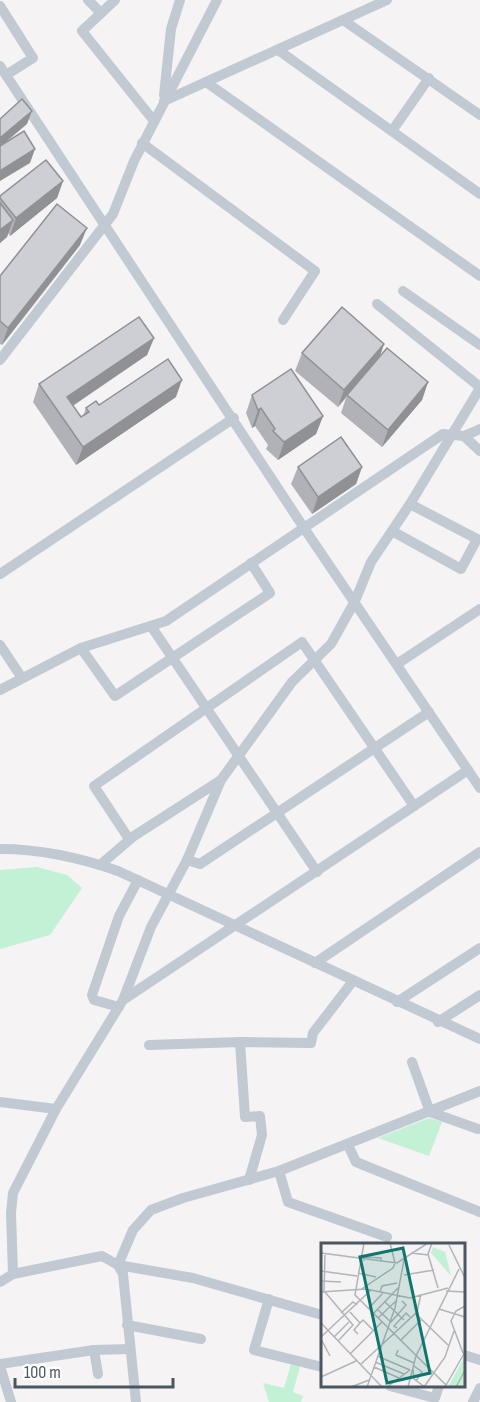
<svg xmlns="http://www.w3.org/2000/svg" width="480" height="1402" viewBox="0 0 480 1402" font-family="'Sofia Sans Condensed',sans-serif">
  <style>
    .green { fill: #c3f1d5 }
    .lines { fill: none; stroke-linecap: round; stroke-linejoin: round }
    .minor { stroke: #c1cad2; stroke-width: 10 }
    .wall { fill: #b0b2b7 }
    .shaded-wall { fill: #909195 }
    .building { fill: #cdcfd5; stroke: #909195; stroke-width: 1.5 }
    .inset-road { fill: none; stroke: #b1b4b9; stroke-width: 1.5 }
    .view { fill: #0f766e; fill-opacity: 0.15; stroke: #0f766e; stroke-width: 3 }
    .inset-edge { fill: none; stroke: #4a5661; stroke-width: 3 }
  </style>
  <rect width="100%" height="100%" fill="#f5f3f3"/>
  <g class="green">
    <polygon points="37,867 67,875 82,888 50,935 0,949 0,870"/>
    <polygon points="429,1118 442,1122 429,1156 378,1138"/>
    <polygon points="291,1364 300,1367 293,1392 303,1396 301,1402 269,1402 263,1383 284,1388"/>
  </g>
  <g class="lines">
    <g class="minor">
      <polyline points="88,0 101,13"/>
      <polyline points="115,0 82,31 154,121"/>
      <polyline points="0,6 33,58 6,75"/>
      <polyline points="343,20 480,115"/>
      <polyline points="278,50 480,194"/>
      <polyline points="0,66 304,528 480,788"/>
      <polyline points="206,82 480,276"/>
      <polyline points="164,95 171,29 180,0"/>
      <polyline points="164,101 387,0"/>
      <polyline points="392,131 429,78"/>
      <polyline points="142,143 315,271 283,320"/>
      <polyline points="403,291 480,345"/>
      <polyline points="377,304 480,387"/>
      <polyline points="0,360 113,214 134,161 217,0"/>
      <polyline points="464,436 480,451"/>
      <polyline points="392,531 461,569 477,539 410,504"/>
      <polyline points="0,574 234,418"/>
      <polyline points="151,626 317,872"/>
      <polyline points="0,645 22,678"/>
      <polyline points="81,648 115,696 270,593 251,563"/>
      <polyline points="397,664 480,609"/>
      <polyline points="0,690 81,648 166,621 443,434 464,436 480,429"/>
      <polyline points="129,839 94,786 302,642 414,806"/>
      <path d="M0,849C39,849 81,858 118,871L480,1039"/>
      <polyline points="187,860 200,864 429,712"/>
      <polyline points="100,865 134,836 221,780"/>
      <polyline points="315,963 480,852"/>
      <polyline points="123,1000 468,770"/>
      <polyline points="397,1002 480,948"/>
      <polyline points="119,1007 94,1000 92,995 119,916 138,880"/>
      <polyline points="438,1022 480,995"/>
      <polyline points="240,1042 245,1117 260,1116 262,1135 249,1180"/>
      <polyline points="149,1045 240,1042 311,1043 313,1033 353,981"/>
      <polyline points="412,1062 430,1112 478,1129"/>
      <polyline points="0,1102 56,1109"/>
      <polyline points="348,1145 356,1162 480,1212"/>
      <polyline points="279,1171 288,1202 387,1237"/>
      <polyline points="118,1265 133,1230 151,1210 183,1198 279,1171 480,1091"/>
      <polyline points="118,1265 123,1274 136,1402"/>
      <polyline points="13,1274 11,1213 13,1193 56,1109 123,1000 151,927 187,860 221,780 292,682 331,644 355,601 371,562 410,504 480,388"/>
      <polyline points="0,1282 13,1274 102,1256 118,1265 193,1278 322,1315"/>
      <polyline points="269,1299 254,1350 322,1367"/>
      <polyline points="127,1325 201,1339"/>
      <polyline points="94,1350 98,1374"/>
      <polyline points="464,1355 480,1360"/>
      <polyline points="0,1364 94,1350 129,1349"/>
      <polyline points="0,1366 11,1402"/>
      <polyline points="390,1386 435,1398 439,1386"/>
      <polyline points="473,1402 480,1388"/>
    </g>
  </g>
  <g class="wall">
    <polygon points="63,181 57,198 10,236 8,233 7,237 0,243 0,196"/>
    <polygon points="80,245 2,345 0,344 0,276"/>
    <polygon points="154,338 147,355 73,406 81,417 83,416 86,408 99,405 176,397 76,465 33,402 39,384"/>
    <polygon points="384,344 380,356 428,382 422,400 382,447 341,413 346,398 338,407 295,371 302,353"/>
    <polygon points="252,395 323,416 316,434 278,460 266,449 268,445 255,426 252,428 246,413"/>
    <polygon points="298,467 362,467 356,484 312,514 291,484"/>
  </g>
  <g class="shaded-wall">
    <polygon points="32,111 27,124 0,147 0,138"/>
    <polygon points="35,149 30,163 0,181 0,171"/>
    <polygon points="63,181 57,198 10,236 16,218"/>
    <polygon points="13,220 7,237 0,243 0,230"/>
    <polygon points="87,228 80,245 2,345 8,328"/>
    <polygon points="154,338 147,355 60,414 67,397"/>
    <polygon points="384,344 378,361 347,395 338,407 344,390"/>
    <polygon points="182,380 176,397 76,465 83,447"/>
    <polygon points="428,382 422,400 382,447 388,430"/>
    <polygon points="261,408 255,426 252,428 258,410"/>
    <polygon points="323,416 316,434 278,460 284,442"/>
    <polygon points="362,467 356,484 312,514 318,497"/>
  </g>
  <g class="building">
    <polygon points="22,99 32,111 0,138 0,119"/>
    <polygon points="24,131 35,149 0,171 0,146"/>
    <polygon points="46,160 63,181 16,218 0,198 0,196"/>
    <polygon points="0,203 13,220 0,230"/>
    <polygon points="57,204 87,228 8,328 0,321 0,276"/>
    <polygon points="342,307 384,344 344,390 302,353"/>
    <polygon points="139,317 154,338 67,397 81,417 89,412 86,408 96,401 99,405 168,359 182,380 83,447 39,384"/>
    <polygon points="387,348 428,382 388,430 347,395"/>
    <polygon points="291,369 323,416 284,442 273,431 275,429 261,408 258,410 252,395"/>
    <polygon points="341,437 362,467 318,497 298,467"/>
  </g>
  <g transform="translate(321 1243)">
    <rect width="144" height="144" fill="#f5f3f3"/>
    <path d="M112,4L124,9L130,33L110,10ZM144,113V144H128V142Z" fill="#c3f1d5"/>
    <path class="inset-road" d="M43,0L34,52L125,142M69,0L74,20M111,0L107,11L117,45M113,0H132M128,2L144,35M0,10L76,20L107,0M90,10L108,12M4,12L3,48L32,82L17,98M43,18V14L60,15V19M0,28L36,33M37,30L55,34M83,32L113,27M0,38L20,39M39,47L72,25L74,20M125,48L144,49M0,49L45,46L89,55L127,45M59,49L61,43L76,40M64,59L83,77M47,66L62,50M56,66L70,79L85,62L81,58M118,66L144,74M29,69L39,80L33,87L37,91M20,70L32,59L36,62M94,70L127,102M52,71L78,44M57,75L76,57M0,80L61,144M39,80L42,77L52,87M76,85L73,83L85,70L89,74M0,94L50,47M13,94L28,79M0,96L9,113M80,97L100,77M77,107L75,112L93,120M142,110L130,78L135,68L144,63M29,111L61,79M56,113L89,127M54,119L83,131M39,122L96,69L100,51M93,123L101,129L95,138M53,124L78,135M92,126L93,136L104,144M0,134L35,118M30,144L48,137M46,144L74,65L83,17M66,144L89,127M87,144L95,113L138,26M103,144L124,114L133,88M124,144L144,109M135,144L144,127"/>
    <path class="view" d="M82,5L109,130L66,140L39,14Z"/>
    <rect width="144" height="144" class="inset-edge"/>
  </g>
  <path d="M15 1378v9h158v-9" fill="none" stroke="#4a5661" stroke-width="3"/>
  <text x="24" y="1378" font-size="18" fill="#4a5661" stroke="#ffffff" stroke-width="4.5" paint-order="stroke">100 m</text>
</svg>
